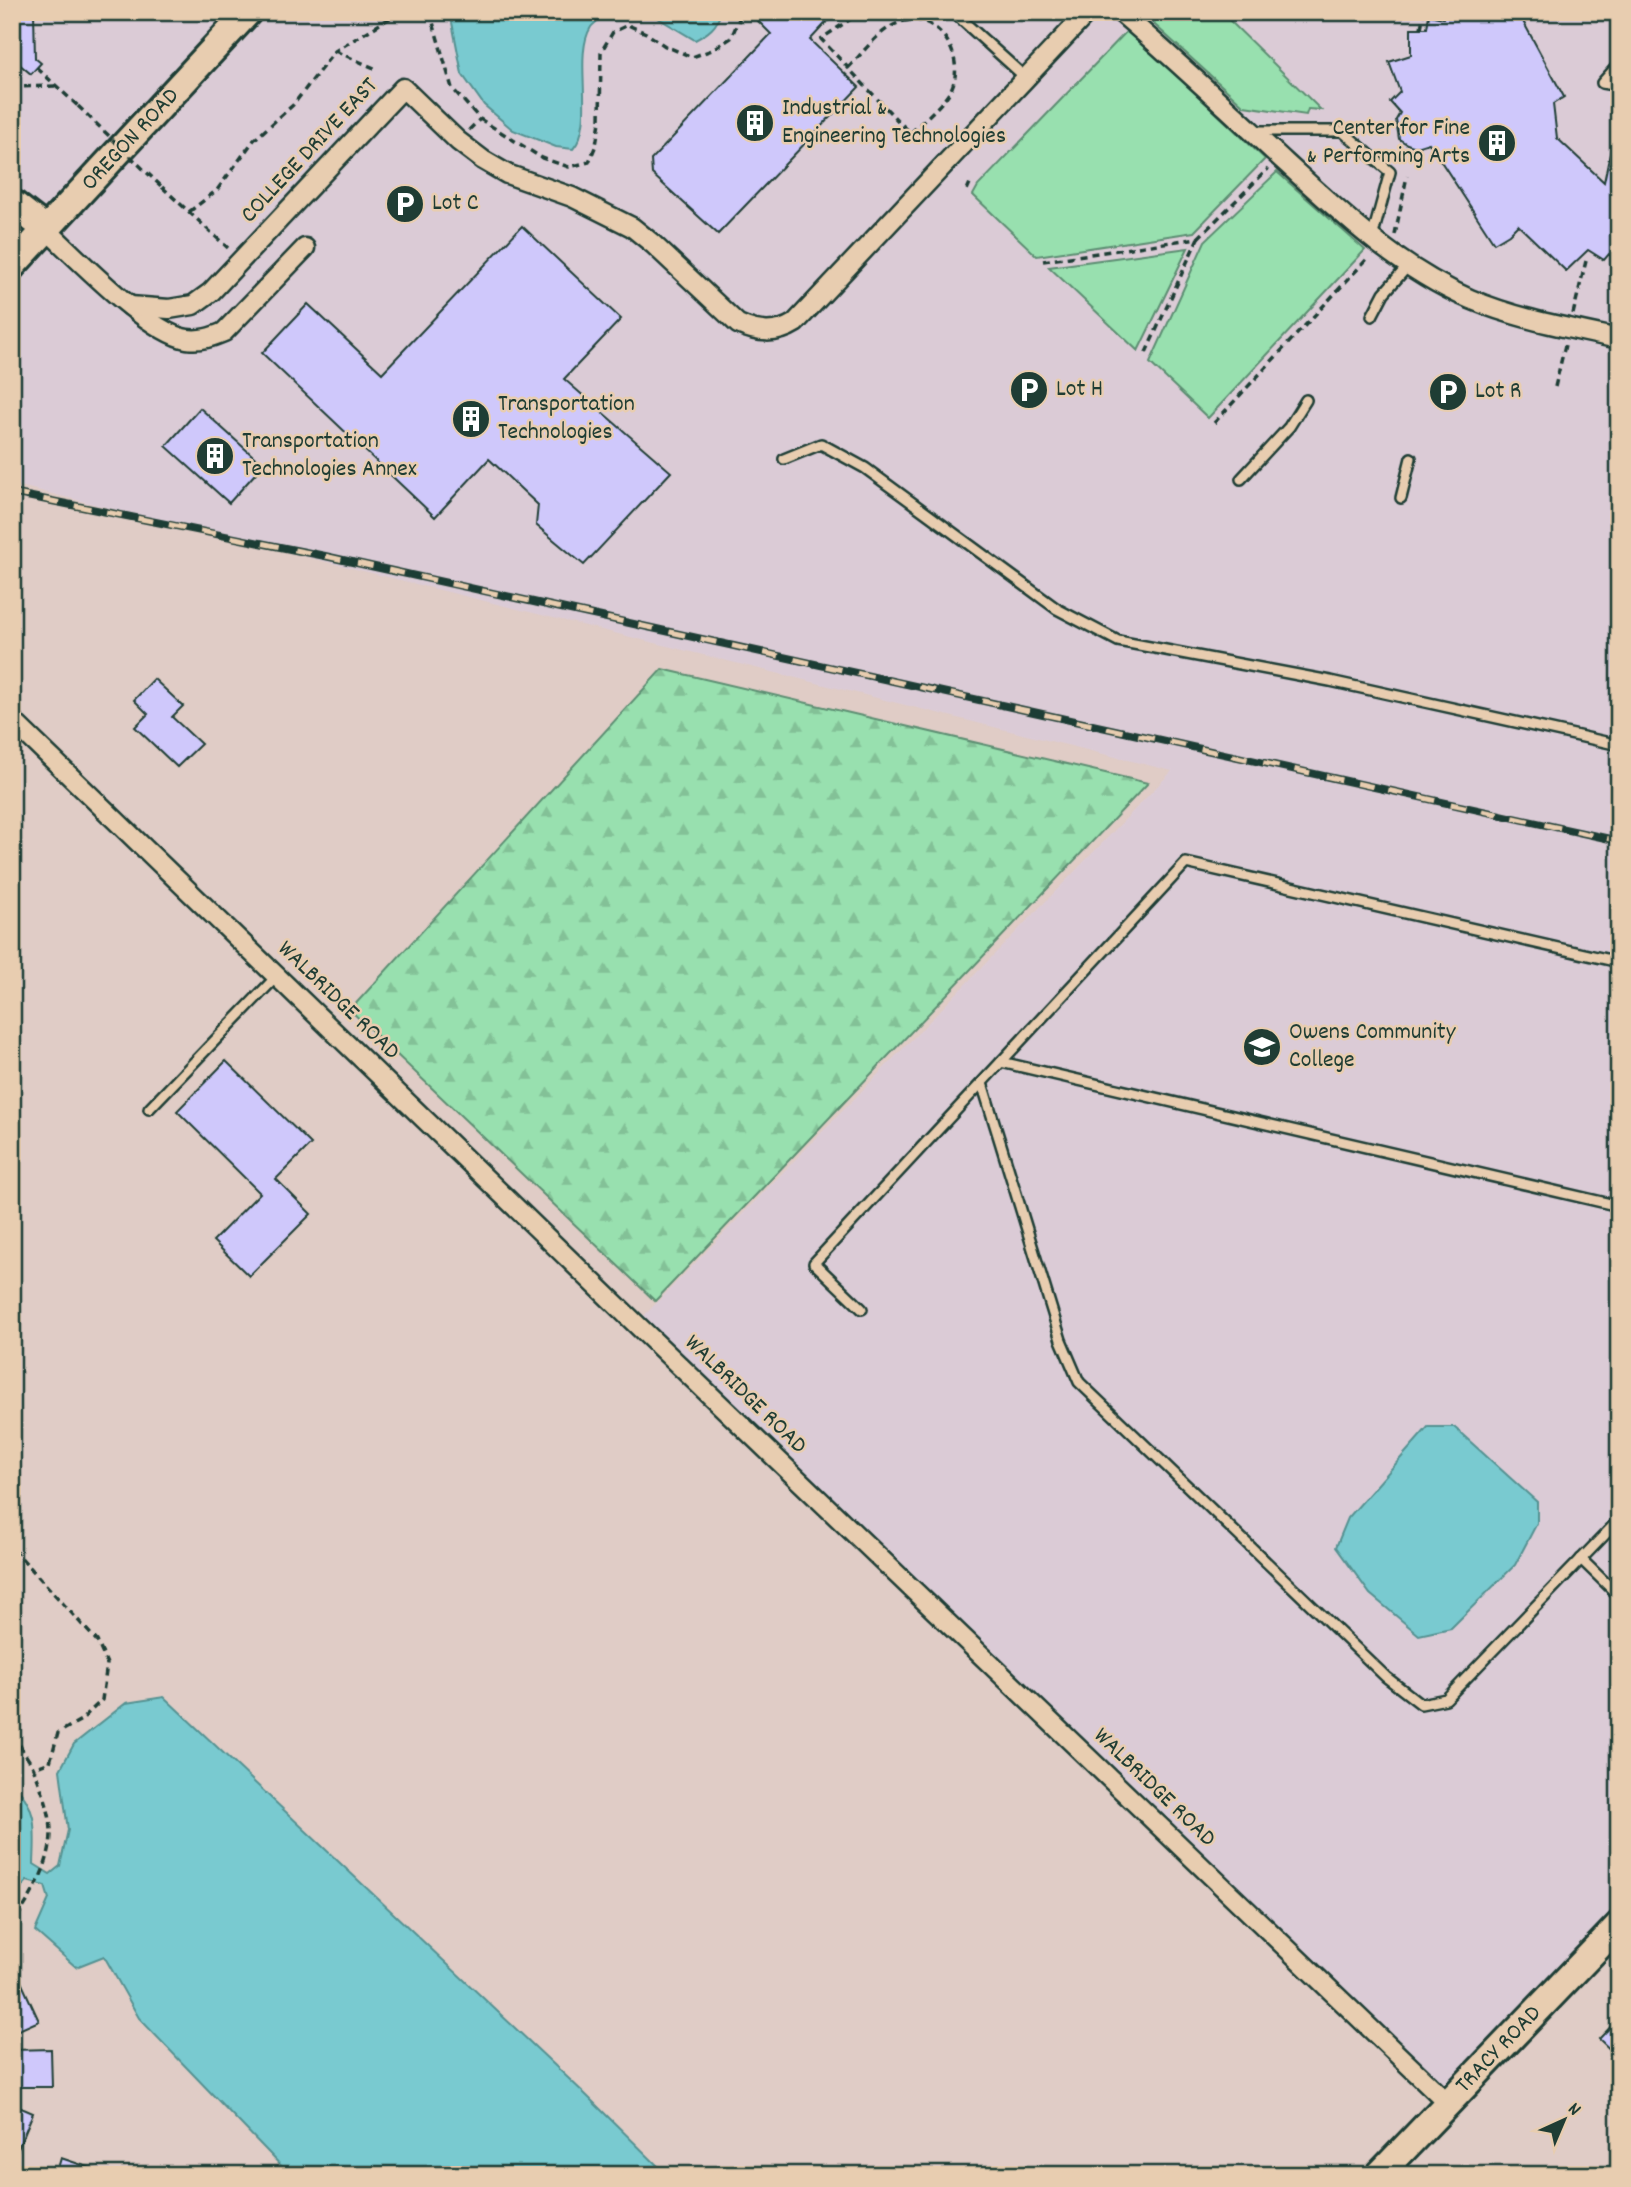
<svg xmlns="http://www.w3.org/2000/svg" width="1631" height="2187" viewBox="0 0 1631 2187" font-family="Dekko,sans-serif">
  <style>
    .built { fill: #dbcbd6 }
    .grass { fill: #98e0af; stroke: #5c8e72; stroke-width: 2 }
    .forest { fill: url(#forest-firs); stroke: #5c8e72; stroke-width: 2 }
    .water { fill: #79cad0; stroke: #559292; stroke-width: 2 }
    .building { fill: #cfc8fb; stroke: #1f3d34; stroke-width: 2 }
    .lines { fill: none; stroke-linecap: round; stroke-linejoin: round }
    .lane-casing { stroke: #1f3d34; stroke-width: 14 }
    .street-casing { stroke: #1f3d34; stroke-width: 23 }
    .secondary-casing { stroke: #1f3d34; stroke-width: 32 }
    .path { stroke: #1f3d34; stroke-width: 3.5; stroke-dasharray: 7 5; stroke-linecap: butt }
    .lane { stroke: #e8cdb0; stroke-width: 9 }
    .street { stroke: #e8cdb0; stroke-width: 18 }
    .secondary { stroke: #e8cdb0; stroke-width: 26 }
    .rail-casing { stroke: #1f3d34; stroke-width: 8 }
    .rail { stroke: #e8cdb0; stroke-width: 5; stroke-dasharray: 16; stroke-linecap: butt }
    .path-bridge { stroke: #1f3d34; stroke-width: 3.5; stroke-dasharray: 7 5; stroke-linecap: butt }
    .labels { text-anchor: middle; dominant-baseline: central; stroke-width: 5; stroke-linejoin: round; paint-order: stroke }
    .poi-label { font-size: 24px; fill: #1f3d34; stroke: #e8cdb0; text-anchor: start }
    .street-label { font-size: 24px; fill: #1f3d34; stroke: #e8cdb0 }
  </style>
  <defs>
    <pattern id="forest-firs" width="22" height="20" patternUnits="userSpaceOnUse" patternTransform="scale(1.75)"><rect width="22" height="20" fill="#98e0af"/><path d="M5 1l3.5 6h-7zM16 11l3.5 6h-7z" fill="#83c197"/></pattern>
  </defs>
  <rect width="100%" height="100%" fill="#e0ccc6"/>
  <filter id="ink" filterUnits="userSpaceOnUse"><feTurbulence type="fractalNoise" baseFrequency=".0143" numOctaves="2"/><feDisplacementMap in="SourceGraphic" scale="14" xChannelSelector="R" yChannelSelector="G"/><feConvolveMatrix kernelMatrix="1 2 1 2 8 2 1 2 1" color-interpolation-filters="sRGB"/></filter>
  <g filter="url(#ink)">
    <polygon class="built" points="12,12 1619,12 1619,1925 1448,2103 636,1324 1172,771 12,484"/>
    <g class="grass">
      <polygon points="1148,12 1221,12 1321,110 1308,109 1306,115 1244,106 1145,16"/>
      <polygon points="1128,30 1265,159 1194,232 1037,256 973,195 978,186"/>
      <polygon points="1277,172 1365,250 1208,418 1150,363 1205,241"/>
      <polygon points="1188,248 1138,351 1049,267"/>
    </g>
    <polygon class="forest" points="662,669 1148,783 655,1301 350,1010"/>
    <g class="water">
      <path d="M450,12H608C603,17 595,22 591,27C572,57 597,122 573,149L556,147L513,130L484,105L462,74Z"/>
      <path d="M648,12H720C719,26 707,34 695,40Z"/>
      <polygon points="1428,1427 1454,1427 1537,1502 1537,1523 1515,1565 1451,1628 1419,1635 1370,1594 1336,1547 1348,1518"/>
      <path d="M164,1697L585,2094L667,2175H290L139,2018L104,1956L76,1967L35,1931L49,1899L45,1886L27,1881L12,1898V1783C39,1808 35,1830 34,1864L50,1874L60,1866L68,1830L60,1770L74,1744L126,1703Z"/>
    </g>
    <g class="building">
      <polygon points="12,12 34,12 35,58 41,63 31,74 12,58"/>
      <polygon points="749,12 836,12 810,40 859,87 718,234 652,174 651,160 771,34"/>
      <polygon points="1445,12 1518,12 1564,97 1553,104 1557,138 1604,182 1612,144 1619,144 1619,249 1614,257 1609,254 1604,260 1588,250 1566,271 1518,225 1509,234 1494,243 1429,143 1416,147 1407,144 1399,139 1396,120 1400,113 1390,102 1400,92 1389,62 1411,55 1411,28 1427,28 1429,15 1443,18"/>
      <polygon points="522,226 621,319 564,379 671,472 584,565 536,525 538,505 489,459 435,517 262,353 308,304 382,373"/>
      <polygon points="200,408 263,465 229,503 166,446"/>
      <polygon points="154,679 183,706 172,717 201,744 177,767 135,727 148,714 134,700"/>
      <polygon points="226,1061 311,1144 276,1179 311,1214 249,1276 213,1241 260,1193 177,1111"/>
      <polygon points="12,1962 39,2021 12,2033"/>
      <polygon points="1619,2018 1619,2058 1599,2039"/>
      <polygon points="51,2049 52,2087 12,2087 12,2050"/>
      <polygon points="12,2104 33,2113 12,2163"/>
      <polygon points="61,2158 103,2172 103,2175 56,2175"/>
    </g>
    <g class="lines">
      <defs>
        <g id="lane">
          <polyline points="953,12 1026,78"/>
          <polyline points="1619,64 1602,83 1619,86"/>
          <polyline points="1253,131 1342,131 1390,172 1372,238"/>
          <polyline points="1372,316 1384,293 1408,266"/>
          <polyline points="784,459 821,444 865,468 1057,609 1118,641 1330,681 1619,745"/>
          <polyline points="1241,479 1289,427 1306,400"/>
          <polyline points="1401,498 1411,458"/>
          <polyline points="1001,1062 1619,1206"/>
          <polyline points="982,1083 1061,1340 1079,1382 1386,1677 1421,1704 1446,1699 1619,1520"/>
          <polyline points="149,1109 277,976"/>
          <polyline points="862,1309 814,1263 1186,863 1619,962"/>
          <polyline points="1581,1559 1619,1596"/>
        </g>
        <g id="street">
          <path d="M1120,12C1177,61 1231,112 1286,163C1343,215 1398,268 1470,299C1517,319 1569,328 1619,339"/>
          <path d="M47,230C76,257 150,334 187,339C201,341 212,337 224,332L305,248"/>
          <path d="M130,306L169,309L193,305L211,292L403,88L458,141L483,160L507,174L572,197L632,227L653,244L738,324C758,333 776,335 795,323L1088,12"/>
          <polyline points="12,720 636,1324 1448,2103"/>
        </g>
        <g id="secondary">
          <polyline points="12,203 47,230"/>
          <polyline points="12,266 248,12"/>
          <polyline points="1379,2175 1619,1925"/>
        </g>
      </defs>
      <use href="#lane" class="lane-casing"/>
      <use href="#street" class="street-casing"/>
      <use href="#secondary" class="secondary-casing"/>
      <g class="path">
        <polyline points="430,12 452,88 480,119 542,158 569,167 589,162 596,145 600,122 601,52 613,32 628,25 646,33 665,46 692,57 712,50 731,38 742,12"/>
        <polyline points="1232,15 1235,12"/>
        <polyline points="1421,28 1424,12"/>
        <polyline points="335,51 379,70"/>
        <polyline points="37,68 78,106"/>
        <path d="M848,68C864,52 879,29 901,22C940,9 969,62 949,93C939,108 923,120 911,133L899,122L821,39L855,16V12"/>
        <polyline points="12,87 56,86"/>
        <polyline points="469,130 480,119"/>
        <polyline points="162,187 228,248"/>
        <polyline points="967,190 970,183"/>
        <polyline points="189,212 217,190 254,140 293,105 335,51 400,12"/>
        <polyline points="1395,235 1407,176"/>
        <polyline points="1198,238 1268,169"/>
        <polyline points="1043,261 1198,238 1144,357"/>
        <polyline points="1573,314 1586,261"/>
        <polyline points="1555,387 1565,345"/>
        <polyline points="1214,423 1368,258"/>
        <polyline points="12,1552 16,1552 97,1641 107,1664 102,1700 81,1720 58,1733 50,1762 34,1768"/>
        <path d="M12,1662L15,1668C15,1691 13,1717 18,1739C21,1752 31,1760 35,1772C42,1790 50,1810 51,1830C52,1862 31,1899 12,1924"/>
      </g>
      <use href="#lane" class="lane"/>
      <use href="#street" class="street"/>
      <use href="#secondary" class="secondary"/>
      <defs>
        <polyline id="rail" points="12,493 325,556 1619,841"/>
      </defs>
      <use href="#rail" class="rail-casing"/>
      <use href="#rail" class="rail"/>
      <polyline class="path-bridge" points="78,106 162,187"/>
    </g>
  </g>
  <defs>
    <symbol id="building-disc" viewBox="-11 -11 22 22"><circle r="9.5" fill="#1f3d34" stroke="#e8cdb0"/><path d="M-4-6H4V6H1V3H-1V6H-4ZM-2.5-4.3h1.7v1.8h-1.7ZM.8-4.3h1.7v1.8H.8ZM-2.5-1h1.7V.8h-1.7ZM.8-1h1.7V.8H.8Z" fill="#fff"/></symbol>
    <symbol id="parking-disc" viewBox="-11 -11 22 22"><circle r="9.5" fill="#1f3d34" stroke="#e8cdb0"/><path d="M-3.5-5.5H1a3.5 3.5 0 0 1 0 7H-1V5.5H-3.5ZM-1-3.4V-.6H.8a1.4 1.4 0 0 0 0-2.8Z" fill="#fff"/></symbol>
    <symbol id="university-disc" viewBox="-11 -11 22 22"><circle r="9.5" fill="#1f3d34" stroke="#e8cdb0"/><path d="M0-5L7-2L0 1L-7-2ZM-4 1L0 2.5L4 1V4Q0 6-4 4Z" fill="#fff"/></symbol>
  </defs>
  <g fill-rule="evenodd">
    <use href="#building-disc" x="733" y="101" width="44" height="44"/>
    <use href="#building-disc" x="1475" y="121" width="44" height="44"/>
    <use href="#parking-disc" x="383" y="182" width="44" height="44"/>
    <use href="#parking-disc" x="1007" y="368" width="44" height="44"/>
    <use href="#parking-disc" x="1426" y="370" width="44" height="44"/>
    <use href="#building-disc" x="449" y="397" width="44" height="44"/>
    <use href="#building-disc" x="193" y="434" width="44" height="44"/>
    <use href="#university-disc" x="1240" y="1025" width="44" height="44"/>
  </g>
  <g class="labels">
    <g class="poi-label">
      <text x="782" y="109">Industrial &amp;<tspan x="782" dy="28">Engineering Technologies</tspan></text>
      <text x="1470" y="129" text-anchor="end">Center for Fine<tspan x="1470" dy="28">&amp; Performing Arts</tspan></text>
      <text x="432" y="204">Lot C</text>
      <text x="1056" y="390">Lot H</text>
      <text x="1475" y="392">Lot R</text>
      <text x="498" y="405">Transportation<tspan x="498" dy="28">Technologies</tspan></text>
      <text x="242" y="442">Transportation<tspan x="242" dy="28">Technologies Annex</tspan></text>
      <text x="1289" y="1033">Owens Community<tspan x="1289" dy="28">College</tspan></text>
    </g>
    <g class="street-label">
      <text transform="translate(131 140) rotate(-47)">OREGON ROAD</text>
      <text transform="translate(310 151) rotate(-47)">COLLEGE DRIVE EAST</text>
      <text transform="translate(338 1001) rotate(44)">WALBRIDGE ROAD</text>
      <text transform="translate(745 1395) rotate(44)">WALBRIDGE ROAD</text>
      <text transform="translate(1154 1788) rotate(44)">WALBRIDGE ROAD</text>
      <text transform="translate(1499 2050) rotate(-46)">TRACY ROAD</text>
    </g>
  </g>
  <rect width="1631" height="2187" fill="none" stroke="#e8cdb0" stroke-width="42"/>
  <rect x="21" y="21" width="1589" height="2145" fill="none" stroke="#1f3d34" stroke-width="2.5" filter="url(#ink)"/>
  <g transform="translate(1564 2120) rotate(44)" stroke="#e8cdb0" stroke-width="5" paint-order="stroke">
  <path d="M0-5L12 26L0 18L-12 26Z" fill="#1f3d34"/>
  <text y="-10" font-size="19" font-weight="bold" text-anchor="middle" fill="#1f3d34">N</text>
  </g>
</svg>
